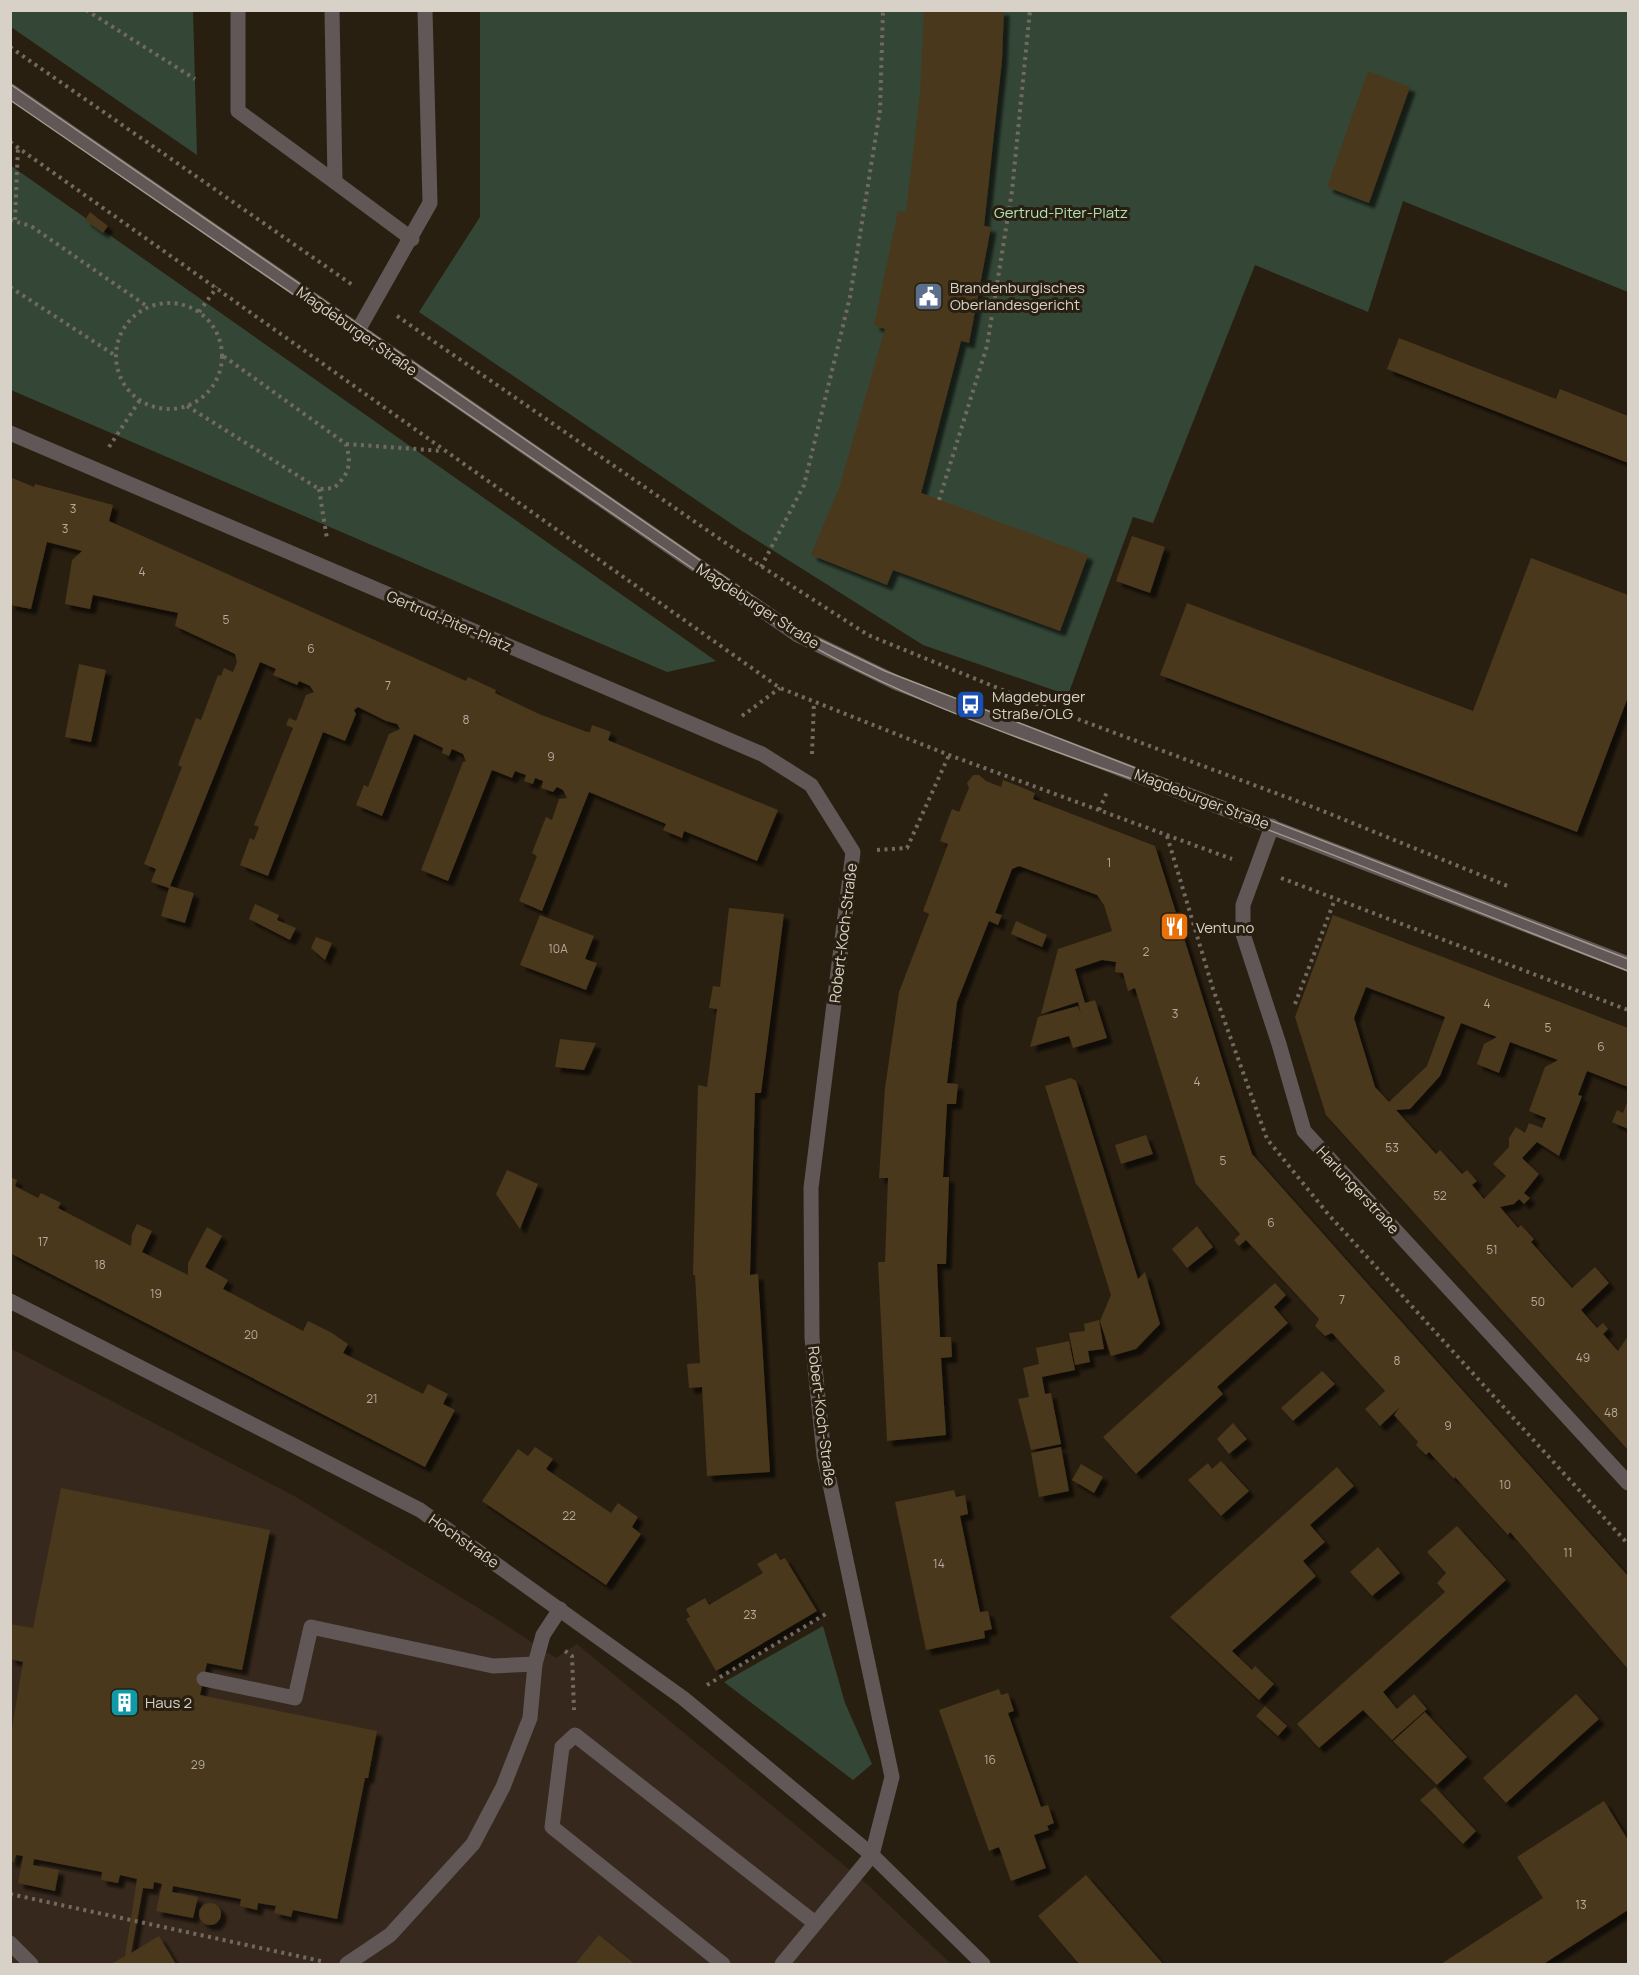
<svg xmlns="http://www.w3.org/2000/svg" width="1639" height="1975" viewBox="0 0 1639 1975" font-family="Manrope,sans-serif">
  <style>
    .education { fill: #36281c }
    .green { fill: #344737 }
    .building { fill: #4a371b; fill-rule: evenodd; filter: url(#shadow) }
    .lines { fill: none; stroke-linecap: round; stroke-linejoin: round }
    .path { stroke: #726a5e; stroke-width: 4; stroke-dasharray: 3 4.5; stroke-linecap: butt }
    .minor { stroke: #615756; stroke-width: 15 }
    .tram { stroke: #a1998e; stroke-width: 1.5 }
    .labels { text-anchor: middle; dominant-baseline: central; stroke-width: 6; stroke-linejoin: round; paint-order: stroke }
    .number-label { font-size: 12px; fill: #b4aa9d }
    .park-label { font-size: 15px; fill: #afe3b8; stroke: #291f11 }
    .poi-label { font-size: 15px; fill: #d8d1c8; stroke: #291f11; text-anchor: start }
    .street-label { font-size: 15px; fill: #d8d1c8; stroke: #291f11 }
  </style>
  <defs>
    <filter id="shadow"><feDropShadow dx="5.5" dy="5.5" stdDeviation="1.5" flood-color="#0009"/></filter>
  </defs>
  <rect width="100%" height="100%" fill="#291f11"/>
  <polygon class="education" points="10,1348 296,1497 498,1620 556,1658 577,1644 869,1886 951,1964 11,1964"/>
  <g class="green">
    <polygon points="11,10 193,11 197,155 11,27"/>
    <polygon points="480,11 1628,11 1628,292 1403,201 1368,312 1255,265 1153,523 1133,517 1068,695 923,645 742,531 419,312 480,217"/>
    <polygon points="10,165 716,661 667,672 11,390"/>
    <polygon points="823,1626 845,1703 872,1764 853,1780 724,1682"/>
  </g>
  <g class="building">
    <polygon points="924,10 1004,10 1002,60 984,226 991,227 969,343 961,341 921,493 1088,555 1060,631 893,570 887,585 811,555 839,488 885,329 874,325 898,211 906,212 920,93"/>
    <polygon points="1368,71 1410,87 1369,203 1327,187"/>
    <polygon points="90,212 108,226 103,233 85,220"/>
    <polygon points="1399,338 1556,399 1560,389 1628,416 1628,463 1387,369"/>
    <polygon points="10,477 34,487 35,484 113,505 109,521 466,681 468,677 496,690 495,693 539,714 587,732 590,732 592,725 611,732 608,740 610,741 778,810 757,861 684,831 682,838 663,830 666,824 589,792 542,911 519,901 537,856 532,853 546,817 552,820 559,799 567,798 563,790 557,787 553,792 541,788 543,781 535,778 533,784 524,781 526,775 515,771 512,778 492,770 448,881 421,870 463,762 466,761 463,754 452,749 449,756 442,753 443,748 414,734 382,816 356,805 364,785 368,787 389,734 400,729 397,724 386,721 358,707 354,710 356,714 345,741 323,732 268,876 240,865 250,838 254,840 259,827 254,825 293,728 286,725 289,718 296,721 306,695 314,692 310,686 299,681 297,685 273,675 276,669 260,662 170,886 194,893 185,923 161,916 169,888 151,882 156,869 144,864 182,767 178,765 196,718 201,720 218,675 221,676 224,668 233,672 237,662 235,654 175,626 178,613 93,595 90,609 65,604 72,560 82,551 47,542 31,609 10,605"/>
    <polygon points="1132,536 1165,547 1150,593 1116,581"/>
    <polygon points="1531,558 1628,595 1628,697 1577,832 1160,675 1187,603 1473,711"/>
    <polygon points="79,664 106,670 91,742 65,737"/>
    <polygon points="973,775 979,775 986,781 1001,787 1003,780 1016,785 1035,793 1033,799 1155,846 1252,1154 1628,1576 1628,1669 1510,1532 1508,1535 1455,1477 1454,1479 1429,1452 1426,1455 1416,1445 1418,1442 1394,1415 1400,1407 1380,1426 1365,1409 1385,1391 1332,1333 1325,1336 1315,1326 1319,1319 1246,1240 1239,1246 1234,1240 1240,1234 1196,1184 1135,988 1128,991 1123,973 1115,972 1116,962 1102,960 1075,969 1085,1003 1095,1000 1107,1038 1073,1048 1069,1036 1030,1047 1038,1017 1078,1006 1081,1014 1078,1002 1041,1014 1058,949 1112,931 1104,905 1097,895 1019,866 1012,869 995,913 1002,915 998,925 989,921 957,1002 947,1083 958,1084 956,1104 947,1104 943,1177 949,1177 946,1264 937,1264 940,1337 951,1337 952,1357 941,1358 946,1435 887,1441 878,1262 885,1262 888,1178 879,1178 885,1088 899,992 929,914 923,911 948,844 940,841 952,809 959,812 969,788 967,783"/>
    <polygon points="255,904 279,915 277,920 296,928 290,940 249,919"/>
    <polygon points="729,908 784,914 761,1093 755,1093 750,1275 758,1274 770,1472 707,1476 702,1387 689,1388 687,1364 700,1363 695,1275 693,1275 698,1085 707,1087 717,1009 709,1008 713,986 720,987"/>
    <polygon points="540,915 594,936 585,959 597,963 586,990 520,965"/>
    <path d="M1333,915L1628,1028V1087L1587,1071L1578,1095L1582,1096L1559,1156L1537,1142L1522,1158L1539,1174L1524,1193L1530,1198L1524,1204L1519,1199L1514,1204L1500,1207L1518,1228L1521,1225L1534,1239L1531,1242L1572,1288L1595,1267L1609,1283L1581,1310L1597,1328L1603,1323L1608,1329L1603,1334L1618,1351L1628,1336V1450L1326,1115L1295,1017ZM1366,987L1445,1017L1427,1066L1389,1102L1375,1087L1354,1018ZM1461,1023L1497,1037L1484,1044L1477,1064L1499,1073L1510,1042L1558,1060L1545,1067L1529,1111L1546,1118L1542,1128L1529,1123L1525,1133L1516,1127L1509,1138V1147L1493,1164L1506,1176L1484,1199L1472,1185L1477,1181L1467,1170L1462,1174L1440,1150L1436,1154L1396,1110L1410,1109L1440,1076Z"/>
    <polygon points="1016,921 1047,935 1042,947 1011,934"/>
    <polygon points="316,937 332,943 325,960 311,948"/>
    <polygon points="560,1039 596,1043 584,1070 555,1067"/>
    <polygon points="1071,1078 1076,1081 1138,1279 1145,1272 1160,1324 1136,1349 1111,1356 1100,1321 1111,1295 1045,1086"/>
    <polygon points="1628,1100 1628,1129 1612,1122 1617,1110 1623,1113"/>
    <polygon points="1146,1135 1153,1154 1121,1164 1115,1145"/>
    <polygon points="507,1170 538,1184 520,1229 496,1194"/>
    <polygon points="10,1177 17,1180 15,1186 38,1198 41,1193 61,1203 58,1208 131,1246 132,1234 137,1224 152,1231 142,1252 188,1275 188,1263 207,1227 222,1236 205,1267 228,1280 223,1289 303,1331 308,1321 332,1333 348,1344 343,1353 423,1394 428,1384 448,1394 443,1404 455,1410 425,1467 10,1253"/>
    <polygon points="1197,1226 1213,1247 1187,1268 1172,1249"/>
    <polygon points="1275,1283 1286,1295 1274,1307 1288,1323 1217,1387 1223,1394 1136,1474 1103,1437"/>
    <polygon points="1099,1320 1104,1349 1088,1351 1090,1362 1075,1365 1069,1333 1085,1331 1084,1324"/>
    <polygon points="1069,1341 1075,1370 1042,1377 1045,1394 1051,1393 1061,1444 1031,1450 1018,1399 1029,1397 1023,1368 1039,1364 1036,1348"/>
    <polygon points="1322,1371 1335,1384 1293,1421 1281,1408"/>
    <polygon points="1233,1423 1247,1439 1229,1454 1217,1439"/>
    <polygon points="535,1447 553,1459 546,1469 611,1513 618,1503 638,1517 632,1527 641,1534 606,1585 482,1501 518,1449 528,1456"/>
    <polygon points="1061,1447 1069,1491 1039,1497 1031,1453"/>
    <polygon points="1221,1461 1249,1491 1221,1516 1188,1480 1208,1463 1212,1469"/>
    <polygon points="1081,1464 1103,1477 1094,1493 1072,1480"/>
    <polygon points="1337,1467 1354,1486 1310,1525 1325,1542 1303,1561 1316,1576 1232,1651 1252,1670 1255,1666 1274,1684 1259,1700 1170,1617"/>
    <polygon points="61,1488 270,1530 242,1670 207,1663 200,1695 377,1731 368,1778 365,1778 337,1919 293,1910 291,1917 274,1913 276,1906 258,1903 257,1910 240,1906 241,1899 173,1886 172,1892 198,1897 193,1918 156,1911 162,1884 154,1882 153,1889 143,1888 131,1953 159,1936 176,1964 111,1964 125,1956 137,1879 120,1875 118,1883 101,1880 102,1872 34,1859 33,1865 59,1870 55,1891 18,1883 23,1856 16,1855 14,1862 10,1861 10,1740 23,1662 10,1659 10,1624 33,1628"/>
    <polygon points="954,1490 956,1497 965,1495 968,1514 960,1516 980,1612 988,1611 992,1629 984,1631 985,1638 926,1650 895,1502"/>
    <polygon points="1457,1526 1506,1580 1383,1692 1397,1709 1414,1694 1427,1709 1392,1740 1363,1710 1319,1748 1297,1724 1445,1592 1437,1583 1446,1573 1427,1552"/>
    <polygon points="1378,1547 1400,1573 1372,1596 1350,1572"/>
    <polygon points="776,1553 780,1560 785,1558 817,1611 716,1671 686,1619 690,1617 686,1609 705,1598 709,1605 763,1573 757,1564"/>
    <polygon points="999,1689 1001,1695 1008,1693 1014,1711 1008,1713 1041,1807 1048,1805 1054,1823 1047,1826 1049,1830 1034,1835 1046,1868 1011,1881 999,1847 989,1851 939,1710"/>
    <polygon points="1576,1694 1599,1719 1506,1803 1483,1778"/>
    <polygon points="1265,1706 1287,1726 1278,1736 1256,1716"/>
    <polygon points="1425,1712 1467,1757 1437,1785 1393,1741"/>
    <polygon points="1435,1787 1476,1831 1463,1844 1420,1800"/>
    <polygon points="1604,1801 1628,1840 1628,1910 1545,1963 1441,1964 1543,1898 1517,1857"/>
    <polygon points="1086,1875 1163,1964 1079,1964 1038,1916"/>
    <circle cx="210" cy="1914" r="11"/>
    <polygon points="599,1935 635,1964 575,1964"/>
  </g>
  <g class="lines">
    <g class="path">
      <polyline points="86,10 195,79"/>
      <polyline points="10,47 354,286"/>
      <polyline points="10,142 780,688 949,755 1232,859"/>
      <polyline points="10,220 31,226 148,307"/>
      <polyline points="15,220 18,147"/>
      <polyline points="10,287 116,356"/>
      <circle cx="169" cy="356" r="53"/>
      <polyline points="199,312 217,287"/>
      <polyline points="397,316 730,546 868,635 1032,702 1313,807 1510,887"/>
      <path d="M187,406L319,489L334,488C349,474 352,464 346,444L222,355"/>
      <polyline points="346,444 443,451"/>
      <polyline points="109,447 140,400"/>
      <polyline points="319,489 327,539"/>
      <polyline points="939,500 987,346 1012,191 1030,10"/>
      <polyline points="761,567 804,485 850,297 880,110 883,10"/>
      <polyline points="742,716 780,688"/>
      <polyline points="812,754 814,702"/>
      <polyline points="1099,810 1107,792"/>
      <polyline points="1167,836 1213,989 1267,1139 1328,1214 1628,1544"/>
      <polyline points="877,850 907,848 949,755"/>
      <polyline points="1281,878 1628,1010"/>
      <polyline points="1295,1004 1335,899"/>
      <polyline points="565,1651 572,1656 574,1710"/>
      <polyline points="707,1685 829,1612"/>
      <polyline points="10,1894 321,1961"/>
    </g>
    <g class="minor">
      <polyline points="238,10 238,111 335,182"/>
      <polyline points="332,10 335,182 412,239"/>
      <polyline points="10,91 798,635 897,683 1628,964"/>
      <polyline points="357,332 430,203 425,10"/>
      <polyline points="10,433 762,754 811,785 853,852 811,1188 812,1338 824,1456 892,1777 872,1855 782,1964"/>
      <polyline points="1272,826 1243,905 1243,934 1279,1044 1304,1131 1628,1483"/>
      <polyline points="10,1301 420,1510 683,1698 872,1855 983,1964"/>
      <polyline points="204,1679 295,1698 311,1627 493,1666 535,1664"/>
      <polyline points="10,1943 31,1964"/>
      <polyline points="347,1964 390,1935 473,1844 503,1787 530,1718 535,1664 543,1635 560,1609"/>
      <polyline points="723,1964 552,1827 562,1747 575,1735 815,1923"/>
    </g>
    <g class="tram">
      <polyline points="10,84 804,632 885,671 1628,959"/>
      <path d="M10,100L756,612C885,698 1038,744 1182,797C1332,853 1479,913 1628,971"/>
    </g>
  </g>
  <defs>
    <symbol id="civic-square" viewBox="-11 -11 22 22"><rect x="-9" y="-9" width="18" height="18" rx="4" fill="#5c6f8a" stroke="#291f11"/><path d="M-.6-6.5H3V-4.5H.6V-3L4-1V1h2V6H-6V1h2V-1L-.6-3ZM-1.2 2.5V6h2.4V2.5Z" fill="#fff"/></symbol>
    <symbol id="bus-square" viewBox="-11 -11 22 22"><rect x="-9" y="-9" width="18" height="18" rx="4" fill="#1a4fb4" stroke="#291f11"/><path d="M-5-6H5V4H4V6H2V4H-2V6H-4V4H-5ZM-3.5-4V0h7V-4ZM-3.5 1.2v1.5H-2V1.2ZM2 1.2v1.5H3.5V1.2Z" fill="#fff"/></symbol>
    <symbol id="restaurant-square" viewBox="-11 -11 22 22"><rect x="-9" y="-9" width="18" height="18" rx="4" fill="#e8710a" stroke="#291f11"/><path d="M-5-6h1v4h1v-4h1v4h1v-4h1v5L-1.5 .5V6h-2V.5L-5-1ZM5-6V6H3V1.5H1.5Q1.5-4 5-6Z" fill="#fff"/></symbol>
    <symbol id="building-square" viewBox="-11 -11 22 22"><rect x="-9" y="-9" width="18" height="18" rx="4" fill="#0f9aa8" stroke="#291f11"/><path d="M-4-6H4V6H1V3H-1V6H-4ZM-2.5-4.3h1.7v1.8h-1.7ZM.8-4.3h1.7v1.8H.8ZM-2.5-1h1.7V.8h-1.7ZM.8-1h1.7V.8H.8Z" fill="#fff"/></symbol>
  </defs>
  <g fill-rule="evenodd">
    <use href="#civic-square" x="912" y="280" width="33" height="33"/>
    <use href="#bus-square" x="954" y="688" width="33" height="33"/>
    <use href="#restaurant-square" x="1158" y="910" width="33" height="33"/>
    <use href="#building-square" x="108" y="1686" width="33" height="33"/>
  </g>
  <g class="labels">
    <g class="number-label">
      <text x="73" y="508">3</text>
      <text x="65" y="528">3</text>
      <text x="142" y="571">4</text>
      <text x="226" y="619">5</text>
      <text x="311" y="648">6</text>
      <text x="388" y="685">7</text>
      <text x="466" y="719">8</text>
      <text x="551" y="756">9</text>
      <text x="1109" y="862">1</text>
      <text x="558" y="948">10A</text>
      <text x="1146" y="951">2</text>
      <text x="1487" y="1003">4</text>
      <text x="1175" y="1013">3</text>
      <text x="1548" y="1027">5</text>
      <text x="1601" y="1046">6</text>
      <text x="1197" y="1081">4</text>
      <text x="1392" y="1147">53</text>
      <text x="1223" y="1160">5</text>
      <text x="1440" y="1195">52</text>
      <text x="1271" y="1222">6</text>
      <text x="43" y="1241">17</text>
      <text x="1492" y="1249">51</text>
      <text x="100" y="1264">18</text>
      <text x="156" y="1293">19</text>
      <text x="1342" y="1299">7</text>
      <text x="1538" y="1301">50</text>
      <text x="251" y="1334">20</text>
      <text x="1583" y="1357">49</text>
      <text x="1397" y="1360">8</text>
      <text x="372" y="1398">21</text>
      <text x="1611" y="1412">48</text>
      <text x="1448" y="1425">9</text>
      <text x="1505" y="1484">10</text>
      <text x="569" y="1515">22</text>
      <text x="1568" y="1552">11</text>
      <text x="939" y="1563">14</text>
      <text x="750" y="1614">23</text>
      <text x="990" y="1759">16</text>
      <text x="198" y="1764">29</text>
      <text x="1581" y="1904">13</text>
    </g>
    <g class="park-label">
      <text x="1061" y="212">Gertrud-Piter-Platz</text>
    </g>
    <g class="poi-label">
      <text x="950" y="287">Brandenburgisches<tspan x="950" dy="17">Oberlandesgericht</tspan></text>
      <text x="992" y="696">Magdeburger<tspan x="992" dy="17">Straße/OLG</tspan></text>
      <text x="1196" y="927">Ventuno</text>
      <text x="145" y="1702">Haus 2</text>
    </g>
    <g class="street-label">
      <text transform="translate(357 331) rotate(35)">Magdeburger Straße</text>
      <text transform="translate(758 606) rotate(33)">Magdeburger Straße</text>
      <text transform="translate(449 621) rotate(23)">Gertrud-Piter-Platz</text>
      <text transform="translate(1202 799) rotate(21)">Magdeburger Straße</text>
      <text transform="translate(843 933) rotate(-83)">Robert-Koch-Straße</text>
      <text transform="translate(1358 1190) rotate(47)">Harlungerstraße</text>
      <text transform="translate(822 1416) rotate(83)">Robert-Koch-Straße</text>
      <text transform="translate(464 1541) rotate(35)">Hochstraße</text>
    </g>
  </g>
  <rect width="1639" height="1975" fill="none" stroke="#d8d1c8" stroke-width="24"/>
</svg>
